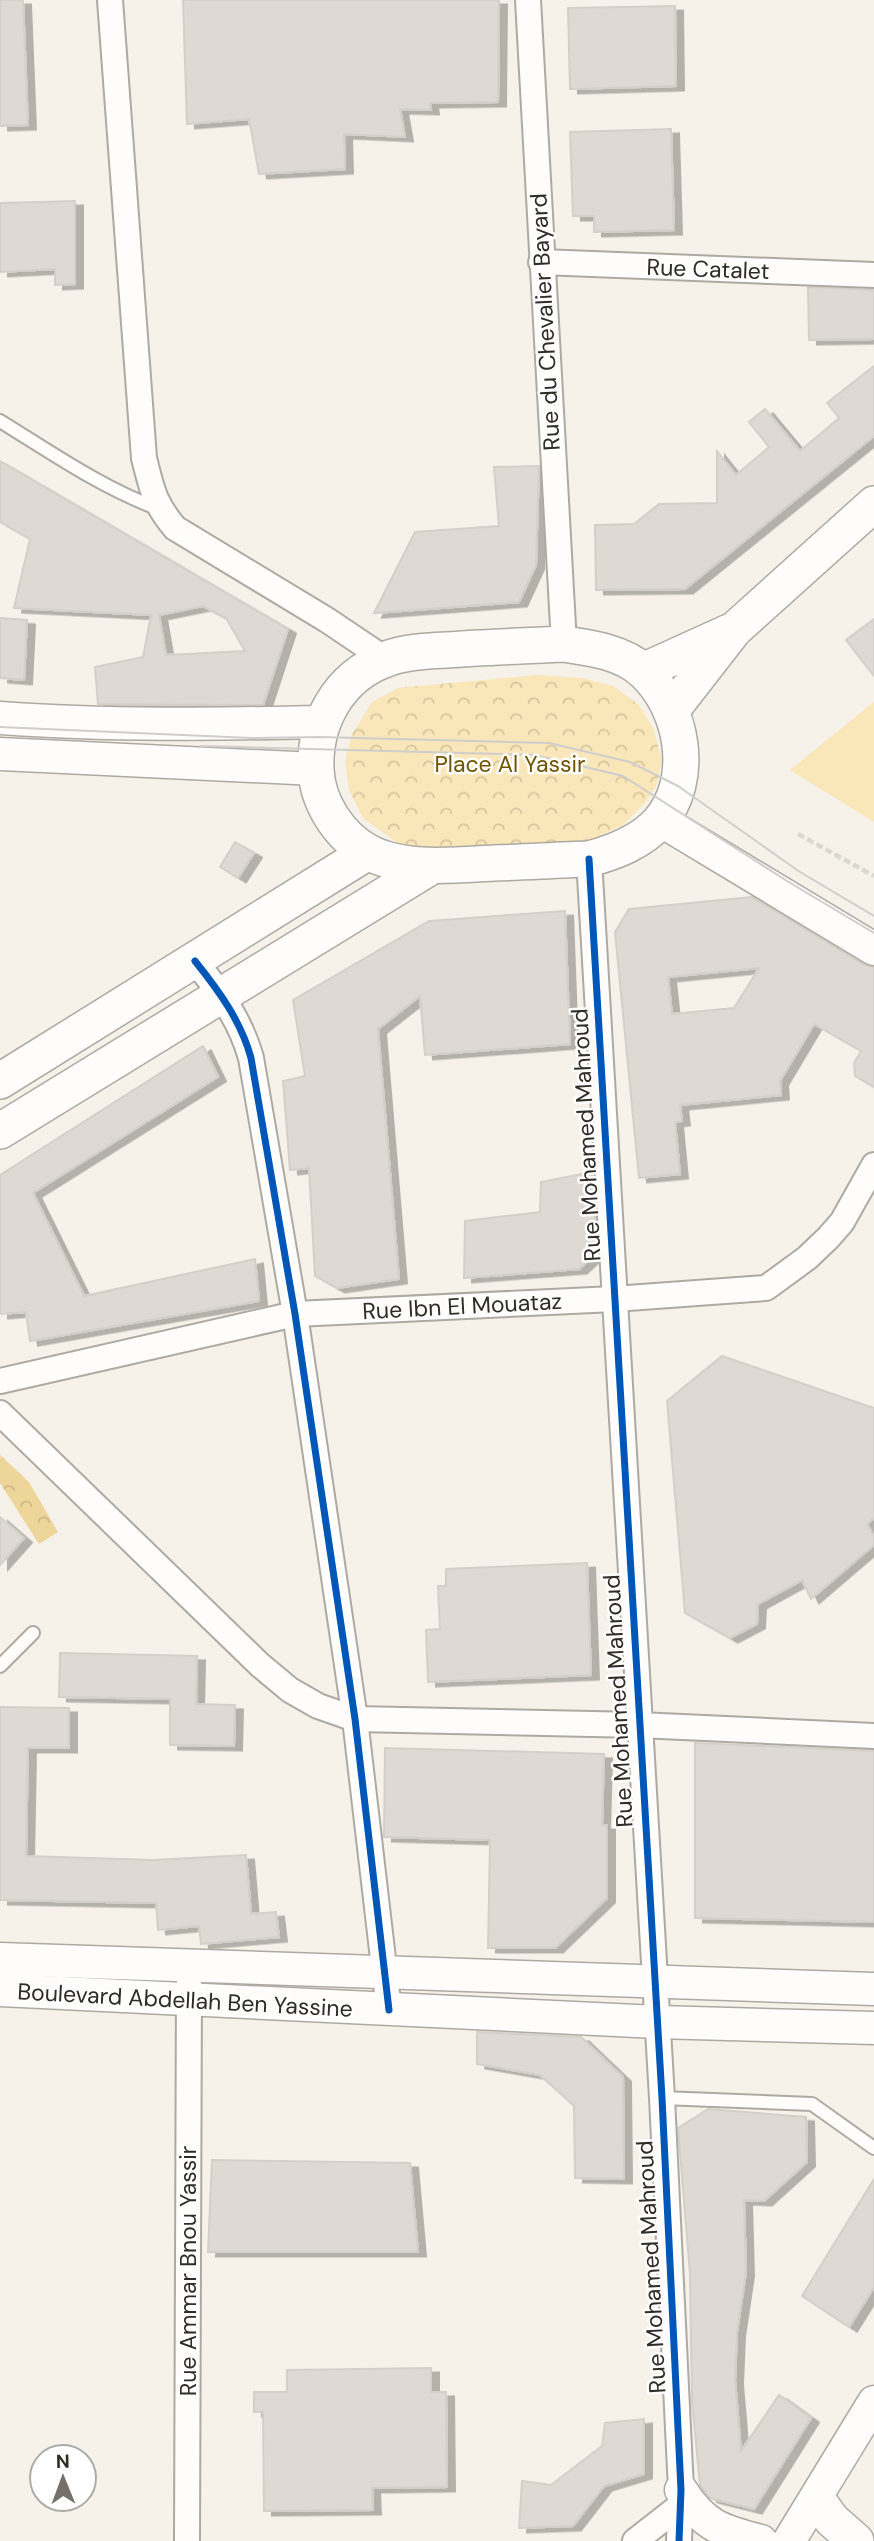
<svg xmlns="http://www.w3.org/2000/svg" width="874" height="2541" viewBox="0 0 874 2541" font-family="'DM Sans',sans-serif">
  <style>
    .forest { fill: url(#forest-crowns) }
    .park { fill: url(#park-crowns) }
    .pitch { fill: #f9e6b9 }
    .building { fill: #dedad3; stroke: #d3d0c9; stroke-width: 2; fill-rule: evenodd; filter: url(#shadow) }
    .lines { fill: none; stroke-linecap: round; stroke-linejoin: round }
    .service-casing { stroke: #adaaa3; stroke-width: 16 }
    .minor-casing { stroke: #adaaa3; stroke-width: 28 }
    .tertiary-casing { stroke: #adaaa3; stroke-width: 35 }
    .secondary-casing { stroke: #adaaa3; stroke-width: 38 }
    .path { stroke: #d9d8d5; stroke-width: 4.5; stroke-dasharray: 7 3.5; stroke-linecap: butt }
    .service { stroke: #fefdfc; stroke-width: 12 }
    .minor { stroke: #fefdfc; stroke-width: 24 }
    .tertiary { stroke: #fefdfc; stroke-width: 32 }
    .secondary { stroke: #fefdfc; stroke-width: 35 }
    .tram { stroke: #d0cecc; stroke-width: 2 }
    .cycleway-casing { stroke: #fff; stroke-width: 11 }
    .cycleway { stroke: #0057b8; stroke-width: 7 }
    .labels { text-anchor: middle; dominant-baseline: central; stroke-width: 5; stroke-linejoin: round; paint-order: stroke }
    .street-label { font-size: 23px; fill: #2f2c26; stroke: #fff }
    .park-label { font-size: 23px; fill: #6e5400; stroke: #fff }
  </style>
  <defs>
    <pattern id="forest-crowns" width="20" height="18" patternUnits="userSpaceOnUse" patternTransform="scale(1.75)"><rect width="20" height="18" fill="#eed69b"/><path d="M2 6a3 3 0 1 1 6 0M12 15a3 3 0 1 1 6 0" fill="none" stroke="#ccb885"/></pattern>
    <pattern id="park-crowns" width="20" height="18" patternUnits="userSpaceOnUse" patternTransform="scale(1.75)"><rect width="20" height="18" fill="#f9e6b9"/><path d="M2 6a3 3 0 1 1 6 0M12 15a3 3 0 1 1 6 0" fill="none" stroke="#d6c59f"/></pattern>
    <filter id="shadow"><feDropShadow dx="8" dy="4.5" stdDeviation="0" flood-color="#0004"/></filter>
  </defs>
  <rect width="100%" height="100%" fill="#f6f2e9"/>
  <polygon class="forest" points="0,1455 29,1482 58,1532 39,1544 0,1483"/>
  <polygon class="park" points="537,675 583,678 613,686 638,704 653,728 662,760 656,786 644,804 622,826 582,843 430,849 399,844 363,818 349,790 345,761 351,736 372,702 398,688"/>
  <polygon class="pitch" points="874,702 874,822 790,770"/>
  <g class="building">
    <polygon points="0,0 23,0 28,125 0,126"/>
    <polygon points="183,0 499,0 498,102 430,103 431,110 400,109 405,137 344,134 345,169 259,174 249,119 187,124"/>
    <polygon points="675,6 676,86 570,89 568,8"/>
    <polygon points="671,129 674,230 594,232 594,216 573,216 570,132"/>
    <polygon points="75,201 75,284 55,285 55,269 0,272 0,203"/>
    <polygon points="808,287 874,290 874,339 809,340"/>
    <polygon points="874,366 874,436 685,589 596,590 595,525 634,524 659,504 717,503 717,451 736,475 769,447 749,422 765,409 800,451 839,418 827,403"/>
    <path d="M0,461L288,629L263,705L98,704L95,667L143,657L151,615L14,608L30,539L0,522ZM203,606L226,618L245,651L166,655L159,615Z"/>
    <polygon points="539,466 536,565 519,602 374,613 415,532 499,526 494,467"/>
    <polygon points="0,618 27,620 24,680 0,678"/>
    <polygon points="874,619 874,676 846,640"/>
    <polygon points="235,842 254,853 238,878 220,867"/>
    <path d="M752,897L865,965L874,967V1087L855,1076L854,1063L861,1051L814,1024L780,1081L781,1095L680,1105L682,1121L675,1122L680,1174L639,1178L615,932L629,909ZM759,968L734,1008L672,1014L668,977Z"/>
    <polygon points="565,911 570,1044 425,1055 420,996 378,1029 399,1279 337,1288 315,1276 309,1168 290,1170 283,1081 305,1076 293,1000 429,921"/>
    <polygon points="203,1046 218,1077 33,1193 84,1296 255,1259 259,1301 30,1341 26,1312 0,1314 0,1175"/>
    <polygon points="592,1172 597,1252 579,1269 464,1278 465,1221 540,1212 541,1182"/>
    <polygon points="722,1356 874,1408 874,1518 867,1524 874,1537 874,1545 811,1599 802,1580 758,1604 757,1624 730,1638 685,1613 667,1401"/>
    <polygon points="0,1517 24,1538 0,1565"/>
    <polygon points="587,1563 591,1675 428,1682 426,1630 440,1629 438,1586 446,1586 446,1569"/>
    <polygon points="60,1653 197,1656 196,1704 235,1705 234,1746 170,1745 170,1699 59,1697"/>
    <polygon points="0,1707 69,1708 69,1748 28,1748 26,1856 153,1860 246,1855 251,1914 276,1912 279,1937 201,1944 199,1926 158,1930 156,1903 0,1900"/>
    <polygon points="695,1743 874,1751 874,1922 695,1918"/>
    <polygon points="385,1748 604,1754 602,1825 607,1825 607,1898 555,1948 488,1948 490,1840 384,1837"/>
    <polygon points="477,2032 581,2037 623,2077 624,2179 575,2178 574,2106 540,2075 477,2064"/>
    <polygon points="708,2109 806,2117 807,2162 764,2201 744,2200 746,2272 737,2332 735,2380 741,2451 779,2395 811,2418 754,2509 710,2498 700,2485 692,2402 690,2274 678,2128"/>
    <polygon points="212,2160 410,2163 418,2252 208,2252"/>
    <polygon points="874,2179 874,2287 849,2327 802,2296"/>
    <polygon points="431,2368 431,2392 446,2392 447,2487 372,2488 373,2510 264,2511 263,2412 254,2412 254,2392 287,2392 287,2370"/>
    <polygon points="644,2419 644,2474 604,2486 573,2526 519,2528 522,2481 551,2485 602,2446 605,2423"/>
  </g>
  <g class="lines">
    <defs>
      <g id="service">
        <path d="M0,421C52,453 102,488 159,509"/>
        <polyline points="0,1666 33,1633"/>
        <polyline points="662,2098 812,2104 874,2148"/>
      </g>
      <g id="minor">
        <path d="M110,0L144,458C152,490 154,503 175,528L327,620L385,659"/>
        <polyline points="528,0 564,644"/>
        <polyline points="541,262 874,275"/>
        <polyline points="589,859 662,2098 681,2490 679,2541"/>
        <path d="M195,961C219,991 241,1021 251,1058L295,1314L355,1719L389,2010"/>
        <polyline points="0,1381 295,1314 614,1299 766,1288 807,1258 828,1238 842,1222 874,1165"/>
        <polyline points="0,1413 260,1665 290,1690 318,1706 355,1719 639,1725 874,1736"/>
        <polyline points="187,2541 189,1982"/>
        <polyline points="635,2541 681,2505"/>
      </g>
      <g id="tertiary">
        <path d="M0,718C107,726 216,724 323,722"/>
        <polyline points="0,754 316,769"/>
        <polyline points="660,820 874,949"/>
        <polyline points="0,1959 874,1989"/>
        <polyline points="0,1990 657,2022 874,2028"/>
        <path d="M681,2490C704,2526 721,2531 761,2541"/>
        <polyline points="789,2541 874,2402"/>
      </g>
      <g id="secondary">
        <path d="M564,644C591,648 622,652 643,671C683,707 696,780 659,822C641,842 615,852 589,859C557,860 526,862 494,863C455,865 403,871 368,852C339,836 317,802 316,769C314,722 339,677 384,660C403,652 426,651 447,650C485,647 525,646 564,644Z"/>
        <polyline points="643,671 729,632"/>
        <polyline points="671,711 734,630 874,504"/>
        <polyline points="0,1081 368,852"/>
        <polyline points="0,1131 432,866"/>
        <polyline points="817,2499 832,2520 856,2541"/>
      </g>
    </defs>
    <use href="#service" class="service-casing"/>
    <use href="#minor" class="minor-casing"/>
    <use href="#tertiary" class="tertiary-casing"/>
    <use href="#secondary" class="secondary-casing"/>
    <polyline class="path" points="798,834 874,876"/>
    <use href="#service" class="service"/>
    <use href="#minor" class="minor"/>
    <use href="#tertiary" class="tertiary"/>
    <use href="#secondary" class="secondary"/>
    <g class="tram">
      <polyline points="0,727 251,738 320,737 549,743 630,762 678,786 800,872 874,916"/>
      <polyline points="200,746 535,755 623,776 787,881 874,933"/>
    </g>
    <defs>
      <g id="cycleway">
        <polyline points="589,859 662,2098 681,2490 679,2541"/>
        <path d="M195,961C219,991 241,1021 251,1058L295,1314L355,1719L389,2010"/>
      </g>
    </defs>
    <use href="#cycleway" class="cycleway-casing"/>
    <use href="#cycleway" class="cycleway"/>
  </g>
  <g class="labels">
    <g class="street-label">
      <text transform="translate(708 269) rotate(2)">Rue Catalet</text>
      <text transform="translate(545 322) rotate(-93)">Rue du Chevalier Bayard</text>
      <text transform="translate(586 1135) rotate(-93)">Rue Mohamed Mahroud</text>
      <text transform="translate(462 1306) rotate(-3)">Rue Ibn El Mouataz</text>
      <text transform="translate(618 1701) rotate(-93)">Rue Mohamed Mahroud</text>
      <text transform="translate(185 2000) rotate(3)">Boulevard Abdellah Ben Yassine</text>
      <text transform="translate(651 2267) rotate(-93)">Rue Mohamed Mahroud</text>
      <text transform="translate(188 2271) rotate(-90)">Rue Ammar Bnou Yassir</text>
    </g>
    <g class="park-label">
      <text x="510" y="764">Place Al Yassir</text>
    </g>
  </g>
  <g transform="translate(63 2478) rotate(359)"><circle r="33" fill="#ffffff" stroke="#acaba8" stroke-width="2"/>
  <path d="M0-5L12 26L0 18L-12 26Z" fill="#75716a"/>
  <text y="-10" font-size="19" font-weight="bold" text-anchor="middle" fill="#2f2c26">N</text>
  </g>
</svg>
